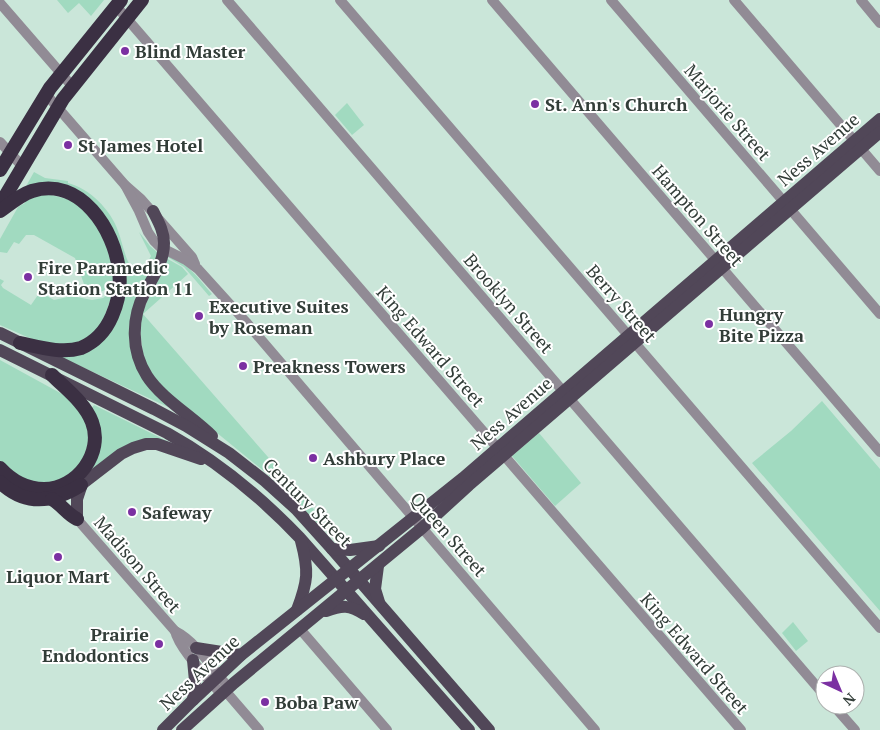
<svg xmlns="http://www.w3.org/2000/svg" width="880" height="730" viewBox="0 0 880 730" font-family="'PT Serif',serif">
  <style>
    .green { fill: #a1dac0 }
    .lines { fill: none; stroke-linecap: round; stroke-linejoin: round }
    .minor { stroke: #918b95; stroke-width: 10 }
    .major { stroke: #514758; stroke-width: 12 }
    .highway { stroke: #3b3043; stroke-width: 14 }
    .poi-dot { fill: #7b30a2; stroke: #fff; stroke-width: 2 }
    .labels { text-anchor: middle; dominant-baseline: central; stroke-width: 4; stroke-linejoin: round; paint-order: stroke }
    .poi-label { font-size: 18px; font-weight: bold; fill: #323d38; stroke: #fff; text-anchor: start }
    .street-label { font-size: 18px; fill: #323d38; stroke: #fff }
  </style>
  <rect width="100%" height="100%" fill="#cae6d9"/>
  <g class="green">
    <polygon points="57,0 104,0 91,16 79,3 68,13"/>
    <polygon points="347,103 364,125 352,135 335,115"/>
    <path d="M34,172L45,178L68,181V183C89,188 111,210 118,231C122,241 124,255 130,265C133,269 139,270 144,269L151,256L139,232L150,246L159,254L132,342L170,405L168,407L63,358L64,354L87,349L123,284L92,205L25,188Z"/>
    <polygon points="43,193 75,201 106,236 114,277 111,284 103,291 91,293 86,290 75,258 34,235 26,235 19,244 14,242 7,253 0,252 0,239 18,207 25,203 24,199"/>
    <path d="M166,256C187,261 198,278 212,294L209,296L184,267Z"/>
    <polygon points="166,258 182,267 188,274 143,314 316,512 319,523 317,523 271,477 162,388 144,362 139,320"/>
    <polygon points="0,279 4,281 1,285 3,288 31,305 40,292 54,300 72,296 92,300 103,298 114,290 99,331 69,347 34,340 0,325"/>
    <polygon points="0,360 73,400 79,407 91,435 82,466 54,485 31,484 0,462"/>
    <polygon points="822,401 880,469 880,611 752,463 791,431"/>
    <polygon points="94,405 169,442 153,440 73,486 32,492 90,466 91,409"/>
    <polygon points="539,433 581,483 555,506 512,456"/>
    <polygon points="793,622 808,641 796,651 782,633"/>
  </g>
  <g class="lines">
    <g class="minor">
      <polyline points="227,0 825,696"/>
      <polyline points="340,0 880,628"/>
      <polyline points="492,0 880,452"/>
      <polyline points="611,0 880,314"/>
      <polyline points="734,0 880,171"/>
      <polyline points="861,0 880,23"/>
      <polyline points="0,3 72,86"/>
      <polyline points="116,6 741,730"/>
      <polyline points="45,93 125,185 141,199 192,257 195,264"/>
      <polyline points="0,142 22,166"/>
      <polyline points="125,185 139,211 148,232 154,241 160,247 186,260 198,269 246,322 595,730"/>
      <path d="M77,519L175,631C197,642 212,669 228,687V694L259,730"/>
      <polyline points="300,629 387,730"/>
      <path d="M175,631C179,649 208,678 221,694H228"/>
      <polyline points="833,705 855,730"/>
    </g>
    <g class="major">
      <path d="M153,211C158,221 164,231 164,243C164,262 153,277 145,292C131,318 131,351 147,376C161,398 193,417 212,436"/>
      <polyline points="0,333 154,409 186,426 229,453 265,481 296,509 332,549 489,730"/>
      <path d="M0,350L167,433C219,462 260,496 300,538L469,730"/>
      <polyline points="77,519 77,499 82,484 121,454 133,448 146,444 157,444 201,459"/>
      <polyline points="332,549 350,550 379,546"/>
      <polyline points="378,566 375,589 379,602"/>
      <path d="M297,610C308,581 309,571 301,541"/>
      <path d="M326,611C343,605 349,605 364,614"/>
      <polyline points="196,648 241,655"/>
      <polyline points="193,700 195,681 193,660"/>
      <polyline points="163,730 193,700 241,655 463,478 880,119"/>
      <polyline points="182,730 234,683 422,528 469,485 880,132"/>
    </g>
    <g class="highway">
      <polyline points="0,170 50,88 121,0"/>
      <polyline points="0,205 63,99 142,0"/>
      <path d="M0,211C10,204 20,195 32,191C80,176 115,230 119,271C121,285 118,302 112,316C106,330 95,342 81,348C61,354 39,347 20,343"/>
      <path d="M0,468C12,481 26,489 44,489C77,489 104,453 92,422C85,403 66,389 52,375"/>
      <path d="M0,482C26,507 54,502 81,485"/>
      <path d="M52,499C62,505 67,514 77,519"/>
    </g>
  </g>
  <g class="poi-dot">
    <circle cx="125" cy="51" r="5"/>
    <circle cx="535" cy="104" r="5"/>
    <circle cx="68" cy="145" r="5"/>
    <circle cx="28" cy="277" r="5"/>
    <circle cx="199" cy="316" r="5"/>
    <circle cx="709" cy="324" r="5"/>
    <circle cx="243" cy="366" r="5"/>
    <circle cx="313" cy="458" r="5"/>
    <circle cx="132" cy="512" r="5"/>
    <circle cx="58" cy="557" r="5"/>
    <circle cx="159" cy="644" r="5"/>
    <circle cx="265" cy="702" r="5"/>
  </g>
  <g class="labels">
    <g class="poi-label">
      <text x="135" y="51">Blind Master</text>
      <text x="545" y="104">St. Ann's Church</text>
      <text x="78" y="145">St James Hotel</text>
      <text x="38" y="267">Fire Paramedic<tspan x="38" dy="21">Station Station 11</tspan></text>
      <text x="209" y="306">Executive Suites<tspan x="209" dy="21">by Roseman</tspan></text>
      <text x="719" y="314">Hungry<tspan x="719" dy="21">Bite Pizza</tspan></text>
      <text x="253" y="366">Preakness Towers</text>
      <text x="323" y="458">Ashbury Place</text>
      <text x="142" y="512">Safeway</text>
      <text x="58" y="576" text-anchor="middle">Liquor Mart</text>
      <text x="149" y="634" text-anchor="end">Prairie<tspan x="149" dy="21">Endodontics</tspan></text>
      <text x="275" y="702">Boba Paw</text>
    </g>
    <g class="street-label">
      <text transform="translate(728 112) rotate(49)">Marjorie Street</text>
      <text transform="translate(818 149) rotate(-41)">Ness Avenue</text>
      <text transform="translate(698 215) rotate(49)">Hampton Street</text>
      <text transform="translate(509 303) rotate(49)">Brooklyn Street</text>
      <text transform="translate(622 303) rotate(49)">Berry Street</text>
      <text transform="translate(431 346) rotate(49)">King Edward Street</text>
      <text transform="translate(511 413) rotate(-41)">Ness Avenue</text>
      <text transform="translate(308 502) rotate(45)">Century Street</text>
      <text transform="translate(449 534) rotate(49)">Queen Street</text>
      <text transform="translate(138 564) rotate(49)">Madison Street</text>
      <text transform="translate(695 653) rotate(49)">King Edward Street</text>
      <text transform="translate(199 672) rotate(-43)">Ness Avenue</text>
    </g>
  </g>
  <g transform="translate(840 690) rotate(136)"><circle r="24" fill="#ffffff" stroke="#adb1af"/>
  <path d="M0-4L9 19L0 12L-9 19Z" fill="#7b30a2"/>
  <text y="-8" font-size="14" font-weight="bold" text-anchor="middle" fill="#323d38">N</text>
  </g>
</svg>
